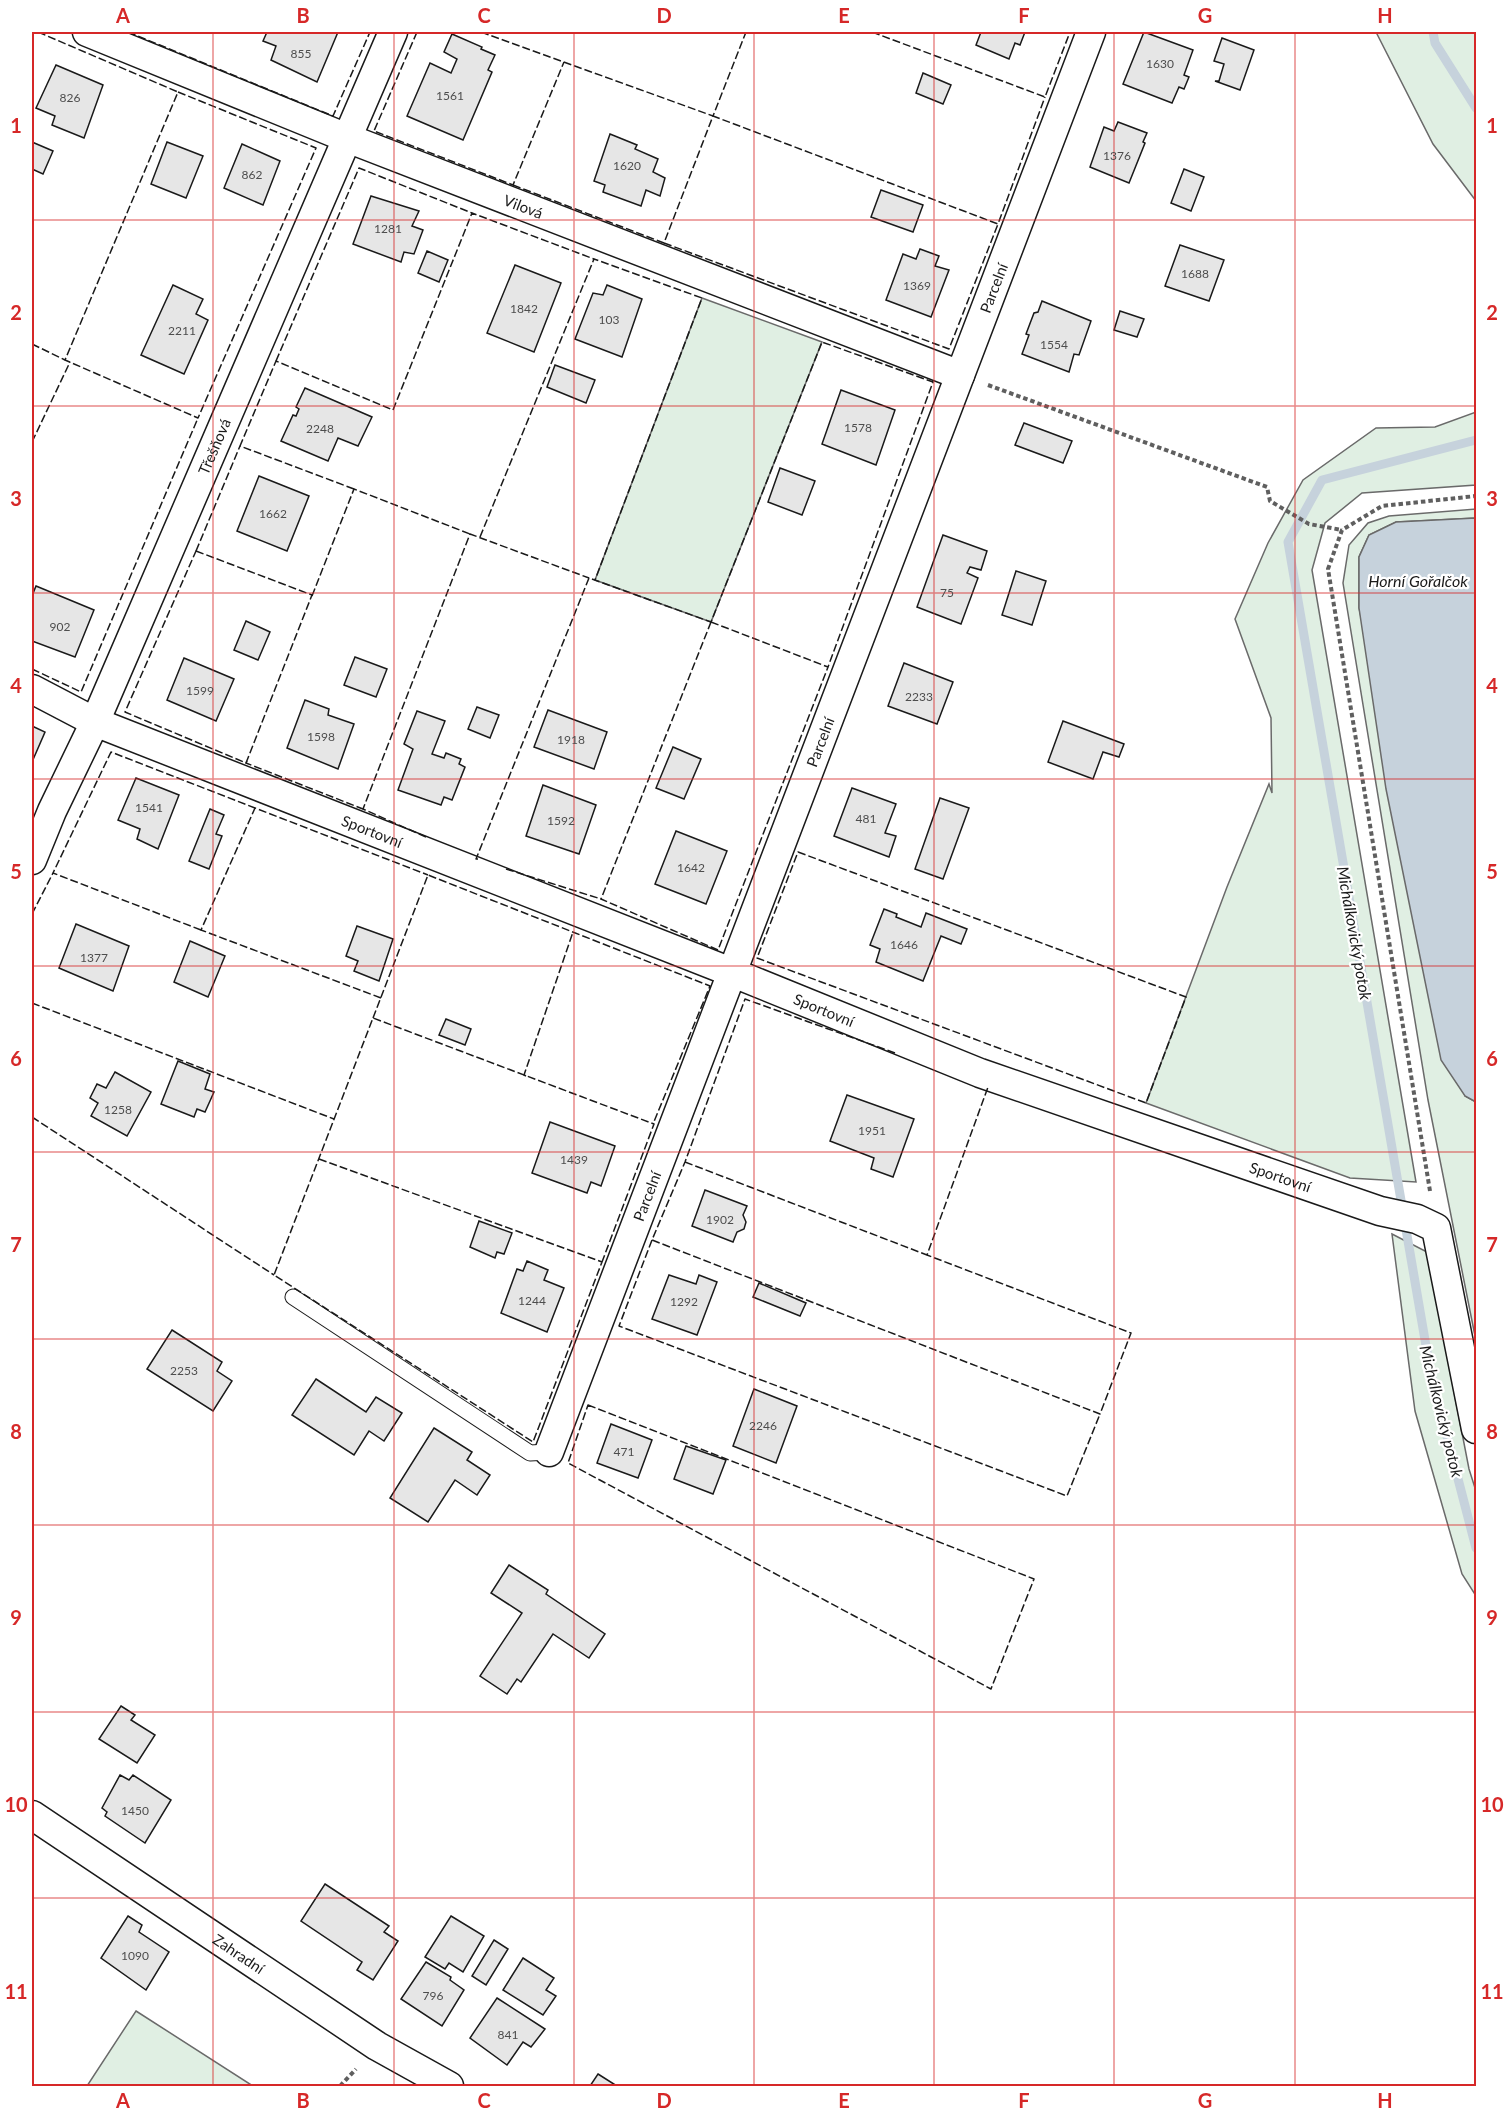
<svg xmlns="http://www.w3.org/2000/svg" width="1508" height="2118" viewBox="0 0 1508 2118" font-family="Lato,sans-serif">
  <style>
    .green { fill: #e0efe3; stroke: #6a6a6a; stroke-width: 1.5 }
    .water { fill: #c6d2dc; stroke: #6a6a6a; stroke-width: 1.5 }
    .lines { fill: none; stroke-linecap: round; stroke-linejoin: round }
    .stream { stroke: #c6d2dc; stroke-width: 9 }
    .building { fill: #e6e6e6; stroke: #1a1a1a; stroke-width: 1.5 }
    .lane-casing { stroke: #1a1a1a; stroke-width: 17 }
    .street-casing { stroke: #1a1a1a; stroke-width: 31 }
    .path { stroke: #5f5f5f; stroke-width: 4; stroke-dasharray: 4.5 3; stroke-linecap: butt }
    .lane { stroke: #fff; stroke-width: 15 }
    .street { stroke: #fff; stroke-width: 28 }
    .fence { stroke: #1a1a1a; stroke-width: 1.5; stroke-dasharray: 8 3; stroke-linecap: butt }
    .grid { fill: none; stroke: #d62828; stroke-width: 1.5; stroke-opacity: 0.55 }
    .labels { text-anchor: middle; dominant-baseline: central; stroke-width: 4.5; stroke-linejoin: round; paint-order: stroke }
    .number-label { font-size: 12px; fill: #4d4d4d }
    .street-label { font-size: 15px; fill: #1a1a1a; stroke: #fff }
    .water-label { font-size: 16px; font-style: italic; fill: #1a1a1a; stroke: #fff }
    .neatline { fill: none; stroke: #d62828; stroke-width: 2 }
    .grid-label { font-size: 20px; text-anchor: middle; font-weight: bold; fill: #d62828 }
  </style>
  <rect width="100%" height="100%" fill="#fff"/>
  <g class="green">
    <polygon points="1376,32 1476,32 1476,201 1433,144"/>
    <polygon points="702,298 822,342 711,622 595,580"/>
    <polygon points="1476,412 1476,485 1362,493 1325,523 1312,570 1416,1182 1350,1178 1146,1103 1227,887 1269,784 1272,793 1271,718 1235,619 1268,543 1303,480 1376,428 1435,427"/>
    <polygon points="1476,509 1476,518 1396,522 1369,535 1359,557 1359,608 1465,1096 1476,1102 1476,1341 1428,1100 1343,583 1349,545 1368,523 1389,516"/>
    <polygon points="1392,1234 1427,1252 1469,1469 1476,1491 1476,1596 1462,1574 1415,1411"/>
    <polygon points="136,2011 253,2086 87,2086"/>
  </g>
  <polygon class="water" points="1476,518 1476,1102 1465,1096 1441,1060 1386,789 1359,608 1359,557 1369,535 1396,522"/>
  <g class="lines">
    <g class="stream">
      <polyline points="1433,32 1435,43 1476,108"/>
      <polyline points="1476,440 1322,480 1288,542 1431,1375 1476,1548"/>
    </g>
  </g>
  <g class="building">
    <polygon points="267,32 338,32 317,82 271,60 276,46 263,41"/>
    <polygon points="981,32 1025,32 1020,45 1015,43 1009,59 976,45"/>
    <polygon points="1144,32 1193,50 1184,75 1189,77 1184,89 1179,87 1172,103 1123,84"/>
    <polygon points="452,34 482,47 481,49 495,55 488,70 492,72 463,140 407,116 430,63 451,73 457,59 444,52"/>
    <polygon points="1222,38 1254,50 1240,90 1215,81 1219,81 1224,64 1214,61"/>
    <polygon points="56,65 103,85 84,138 52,125 55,116 36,108"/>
    <polygon points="923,73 951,85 943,104 916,93"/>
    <polygon points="1118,122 1147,133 1143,142 1145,143 1129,183 1090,167 1104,127 1114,131"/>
    <polygon points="610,134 637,145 635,149 658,159 653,172 665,178 660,196 646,190 641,206 603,192 605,185 594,181"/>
    <polygon points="32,142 53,151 43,174 32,169"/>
    <polygon points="167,142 203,156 186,198 151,184"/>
    <polygon points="242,144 280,161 263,205 224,188"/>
    <polygon points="1184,169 1204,177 1191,211 1171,203"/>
    <polygon points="881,190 923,205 913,232 871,217"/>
    <polygon points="371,196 419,211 412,226 423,230 414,254 404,252 401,262 353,244"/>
    <polygon points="1180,245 1224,260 1209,301 1165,286"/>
    <polygon points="920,249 939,256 935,266 949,270 931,317 886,300 903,254 916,259"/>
    <polygon points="427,251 448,260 439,282 418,273"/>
    <polygon points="515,265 561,283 534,352 487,333"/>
    <polygon points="173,285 203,299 196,314 208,320 184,374 141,355"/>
    <polygon points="607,285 642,299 622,357 575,339 593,293 603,295"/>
    <polygon points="1042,301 1091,321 1079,355 1074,354 1069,372 1022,354 1029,335 1026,334 1034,313 1038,312"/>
    <polygon points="1120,311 1144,319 1137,337 1114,330"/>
    <polygon points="555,365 595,380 586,403 547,387"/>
    <polygon points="305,388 372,417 358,446 338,438 328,461 281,441 293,415 296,416 299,409 296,407"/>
    <polygon points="841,390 895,410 876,465 822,444"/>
    <polygon points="1024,423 1072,441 1063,463 1015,445"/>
    <polygon points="780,468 815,481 802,515 768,502"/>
    <polygon points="259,476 309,496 287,551 237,531"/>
    <polygon points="943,535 987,551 981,570 970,567 967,573 978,578 961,624 917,607"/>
    <polygon points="1016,571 1046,581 1032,625 1002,615"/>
    <polygon points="36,586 94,610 75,657 32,641 32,596"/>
    <polygon points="246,621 270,632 258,660 234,650"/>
    <polygon points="355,657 387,669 376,697 344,685"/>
    <polygon points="184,658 234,679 216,721 167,700"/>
    <polygon points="904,663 953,682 937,724 888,706"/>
    <polygon points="305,700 329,709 328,715 354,724 338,769 287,748"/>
    <polygon points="477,707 499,715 490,738 468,729"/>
    <polygon points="548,710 607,732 594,769 534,747"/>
    <polygon points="417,711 445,721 432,754 444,758 446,753 461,759 459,764 465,767 452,800 444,797 441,805 398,790 413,749 404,744"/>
    <polygon points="1063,721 1124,744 1119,757 1103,752 1093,779 1048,762"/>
    <polygon points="32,726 45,732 32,762"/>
    <polygon points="673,747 701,759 684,799 656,788"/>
    <polygon points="136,778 179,795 158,849 137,839 140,829 118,820"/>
    <polygon points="543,785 596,805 579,854 526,836"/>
    <polygon points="852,788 896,804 885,833 896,836 889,857 834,836"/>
    <polygon points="940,798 969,808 943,879 915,869"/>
    <polygon points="210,809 224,815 216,834 222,836 209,869 189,861"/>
    <polygon points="676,831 727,851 706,904 655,884"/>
    <polygon points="884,909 897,914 896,917 921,927 926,913 967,929 961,944 941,936 923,981 876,962 880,949 870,945"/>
    <polygon points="76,924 129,946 113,991 59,968"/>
    <polygon points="357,926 393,939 379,981 354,971 358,961 346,956"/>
    <polygon points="190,941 225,956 208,997 174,982"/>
    <polygon points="446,1019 471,1029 465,1045 439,1035"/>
    <polygon points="178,1061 210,1074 205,1089 214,1092 205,1112 197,1109 194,1117 161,1104"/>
    <polygon points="115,1072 151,1092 127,1136 91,1116 98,1103 90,1098 97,1084 106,1088"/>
    <polygon points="847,1095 914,1119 893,1177 871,1169 874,1158 830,1141"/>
    <polygon points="550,1122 615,1146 601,1186 591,1182 587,1193 532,1173"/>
    <polygon points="705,1190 747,1206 743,1215 746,1222 744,1229 737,1232 733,1242 692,1226"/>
    <polygon points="479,1221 512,1233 504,1254 497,1252 495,1258 470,1247"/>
    <polygon points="527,1261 548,1270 544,1280 564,1288 547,1332 501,1313 517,1269 523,1271"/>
    <polygon points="669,1275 696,1284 699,1275 717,1282 697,1335 652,1319"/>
    <polygon points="759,1283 806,1303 800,1316 753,1297"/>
    <polygon points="172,1330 222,1362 217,1371 232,1381 213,1411 147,1369"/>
    <polygon points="316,1379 366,1412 376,1397 402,1413 384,1441 369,1431 354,1455 292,1415"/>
    <polygon points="754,1389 797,1406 776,1463 733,1446"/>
    <polygon points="611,1424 652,1440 638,1478 597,1463"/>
    <polygon points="434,1428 472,1452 467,1460 490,1475 477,1495 455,1480 428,1522 390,1498"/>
    <polygon points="686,1446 726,1460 713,1494 674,1479"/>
    <polygon points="509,1565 548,1590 546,1594 605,1634 589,1658 553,1634 521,1682 517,1679 507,1694 480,1676 522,1613 491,1593"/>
    <polygon points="121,1706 135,1715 131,1720 155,1735 137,1763 99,1739"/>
    <polygon points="120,1775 129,1780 133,1775 171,1800 145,1843 105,1816 107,1812 102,1808"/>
    <polygon points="325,1884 389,1926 384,1932 398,1941 373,1980 357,1970 362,1962 301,1921"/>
    <polygon points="128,1916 142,1925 139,1932 169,1952 146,1990 101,1958"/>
    <polygon points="451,1916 484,1936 463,1972 449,1963 445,1969 425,1957"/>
    <polygon points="494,1940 508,1949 486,1985 472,1976"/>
    <polygon points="523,1958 554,1978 546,1990 556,1996 543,2015 503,1990"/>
    <polygon points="426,1962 451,1977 450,1980 464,1990 442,2026 401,1999"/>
    <polygon points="497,1998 545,2029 531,2047 523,2042 507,2065 470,2038"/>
    <polygon points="598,2074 617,2086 590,2086"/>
  </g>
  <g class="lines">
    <defs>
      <polyline id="lane" points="293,1297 530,1453 549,1452"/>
      <g id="street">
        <path id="s1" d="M87,32L347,138L960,375"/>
        <path id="s2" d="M32,689L95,722L731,972L980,1073L1380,1211L1417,1219L1436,1228L1476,1429"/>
        <path id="s3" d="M32,860L52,811L95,722L393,32"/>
        <path id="s4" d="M549,1452L1091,32"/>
        <path id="s5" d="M32,1815L377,2046L449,2086"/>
      </g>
    </defs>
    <use href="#lane" class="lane-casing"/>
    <use href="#street" class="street-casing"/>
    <g class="path">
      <polyline points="988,385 1267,487 1270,501 1309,524 1342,530"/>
      <polyline points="1430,1191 1328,569 1342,530 1382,506 1476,496"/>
      <polyline points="340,2086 356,2069"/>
    </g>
    <use href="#lane" class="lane"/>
    <use href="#street" class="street"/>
    <g class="fence">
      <polyline points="38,32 178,92"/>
      <polyline points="128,32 333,116 370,32"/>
      <polyline points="417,32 374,131 513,185 564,62"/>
      <polyline points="481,32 713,116 746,32"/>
      <polyline points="872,32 1045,97 1070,32"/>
      <polyline points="32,37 34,32"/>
      <polygon points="178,92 316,148 198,418 65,360"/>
      <polyline points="513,185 664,243 713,116 998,224 1045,97"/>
      <polyline points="664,243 949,349 998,224"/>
      <polyline points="32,344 65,360"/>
      <polyline points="276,361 359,168 472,213"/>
      <polyline points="32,442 70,362"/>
      <polyline points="354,489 240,446 276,361 393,410 472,213 594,259"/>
      <polyline points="480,537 594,259 702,298 595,580"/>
      <polygon points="196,551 312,595 246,763 125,712"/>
      <polyline points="196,551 240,446"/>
      <polyline points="312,596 354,489 470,534"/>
      <polygon points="711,622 828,667 718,950 601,899"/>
      <polyline points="32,669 81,692 198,418"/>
      <polyline points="247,761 246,763 363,809"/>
      <polyline points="426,837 363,809 470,534 589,578"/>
      <polygon points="798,852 1186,997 1146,1103 757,958"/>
      <polyline points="478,859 476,859 589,578 711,622 822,342 933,382 828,667"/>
      <polyline points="506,869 601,899"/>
      <polyline points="32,914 53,873"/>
      <polyline points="201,930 53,873 111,752 255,808"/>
      <polyline points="381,998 201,930 255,808 428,875"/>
      <polyline points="32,1003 334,1119"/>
      <polyline points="373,1018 428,875 710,986 653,1124"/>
      <polyline points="895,1053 745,999 685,1162 652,1240 1100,1414 1131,1333 927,1255"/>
      <polyline points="526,1076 524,1075 573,932"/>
      <polyline points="32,1117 274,1275"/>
      <polyline points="319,1159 602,1262 533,1442 274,1275 373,1018 654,1124 602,1262"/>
      <polyline points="685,1162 927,1255 988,1087"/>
      <polyline points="652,1240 619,1326 1067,1496 1100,1414"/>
      <polygon points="588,1405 1034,1579 991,1689 568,1463"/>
    </g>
  </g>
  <path class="grid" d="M213,32V2086M394,32V2086M574,32V2086M754,32V2086M934,32V2086M1114,32V2086M1295,32V2086M32,220H1476M32,406H1476M32,593H1476M32,779H1476M32,966H1476M32,1152H1476M32,1339H1476M32,1525H1476M32,1712H1476M32,1898H1476"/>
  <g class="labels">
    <g class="number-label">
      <text x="301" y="53">855</text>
      <text x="1160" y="63">1630</text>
      <text x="450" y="95">1561</text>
      <text x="70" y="97">826</text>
      <text x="1117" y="155">1376</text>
      <text x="627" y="165">1620</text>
      <text x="252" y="174">862</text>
      <text x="388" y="228">1281</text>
      <text x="1195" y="273">1688</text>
      <text x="917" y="285">1369</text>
      <text x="524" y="308">1842</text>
      <text x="609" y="319">103</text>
      <text x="182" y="330">2211</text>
      <text x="1054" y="344">1554</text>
      <text x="858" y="427">1578</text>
      <text x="320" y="428">2248</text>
      <text x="273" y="513">1662</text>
      <text x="947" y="592">75</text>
      <text x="60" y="626">902</text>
      <text x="200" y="690">1599</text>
      <text x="919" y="696">2233</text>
      <text x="321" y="736">1598</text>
      <text x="571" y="739">1918</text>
      <text x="149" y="807">1541</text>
      <text x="866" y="818">481</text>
      <text x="561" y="820">1592</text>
      <text x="691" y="867">1642</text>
      <text x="904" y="944">1646</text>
      <text x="94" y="957">1377</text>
      <text x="118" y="1109">1258</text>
      <text x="872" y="1130">1951</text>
      <text x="574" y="1159">1439</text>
      <text x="720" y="1219">1902</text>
      <text x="532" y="1300">1244</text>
      <text x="684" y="1301">1292</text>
      <text x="184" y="1370">2253</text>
      <text x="763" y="1425">2246</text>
      <text x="624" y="1451">471</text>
      <text x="135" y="1810">1450</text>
      <text x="135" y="1955">1090</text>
      <text x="433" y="1995">796</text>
      <text x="508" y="2034">841</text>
    </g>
    <g class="street-label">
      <text stroke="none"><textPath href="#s1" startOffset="470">Vilová</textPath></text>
      <text stroke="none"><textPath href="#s4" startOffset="1246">Parcelní</textPath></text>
      <text stroke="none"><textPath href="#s3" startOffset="452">Třešňová</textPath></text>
      <text stroke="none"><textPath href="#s4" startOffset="760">Parcelní</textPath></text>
      <text stroke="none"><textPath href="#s2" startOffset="369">Sportovní</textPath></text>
      <text stroke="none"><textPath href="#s2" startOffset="855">Sportovní</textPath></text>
      <text stroke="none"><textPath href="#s2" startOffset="1341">Sportovní</textPath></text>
      <text stroke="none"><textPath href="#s4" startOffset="274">Parcelní</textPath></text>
      <text stroke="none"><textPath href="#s5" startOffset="249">Zahradní</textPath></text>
    </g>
    <g class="water-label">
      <text x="1418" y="580">Horní Gořalčok</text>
      <text transform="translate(1355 933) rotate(80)">Michálkovický potok</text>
      <text transform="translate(1442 1411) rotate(76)">Michálkovický potok</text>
    </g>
  </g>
  <rect width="1508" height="2118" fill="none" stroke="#ffffff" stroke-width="66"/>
  <rect x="33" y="33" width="1442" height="2052" class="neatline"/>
  <g class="grid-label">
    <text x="123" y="23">A</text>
    <text x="303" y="23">B</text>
    <text x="484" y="23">C</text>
    <text x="664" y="23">D</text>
    <text x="844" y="23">E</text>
    <text x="1024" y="23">F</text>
    <text x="1205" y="23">G</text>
    <text x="1385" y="23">H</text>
    <text x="16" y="133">1</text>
    <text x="1492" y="133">1</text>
    <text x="16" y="320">2</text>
    <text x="1492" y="320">2</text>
    <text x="16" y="506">3</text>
    <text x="1492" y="506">3</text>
    <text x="16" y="693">4</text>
    <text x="1492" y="693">4</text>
    <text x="16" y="879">5</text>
    <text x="1492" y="879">5</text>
    <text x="16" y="1066">6</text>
    <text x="1492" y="1066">6</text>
    <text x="16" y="1252">7</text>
    <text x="1492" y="1252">7</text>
    <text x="16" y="1439">8</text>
    <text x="1492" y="1439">8</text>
    <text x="16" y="1625">9</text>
    <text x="1492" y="1625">9</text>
    <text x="16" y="1812">10</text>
    <text x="1492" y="1812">10</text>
    <text x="16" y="1999">11</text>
    <text x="1492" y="1999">11</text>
    <text x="123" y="2108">A</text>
    <text x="303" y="2108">B</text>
    <text x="484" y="2108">C</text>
    <text x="664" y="2108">D</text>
    <text x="844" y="2108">E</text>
    <text x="1024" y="2108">F</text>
    <text x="1205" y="2108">G</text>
    <text x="1385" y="2108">H</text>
  </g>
</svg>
